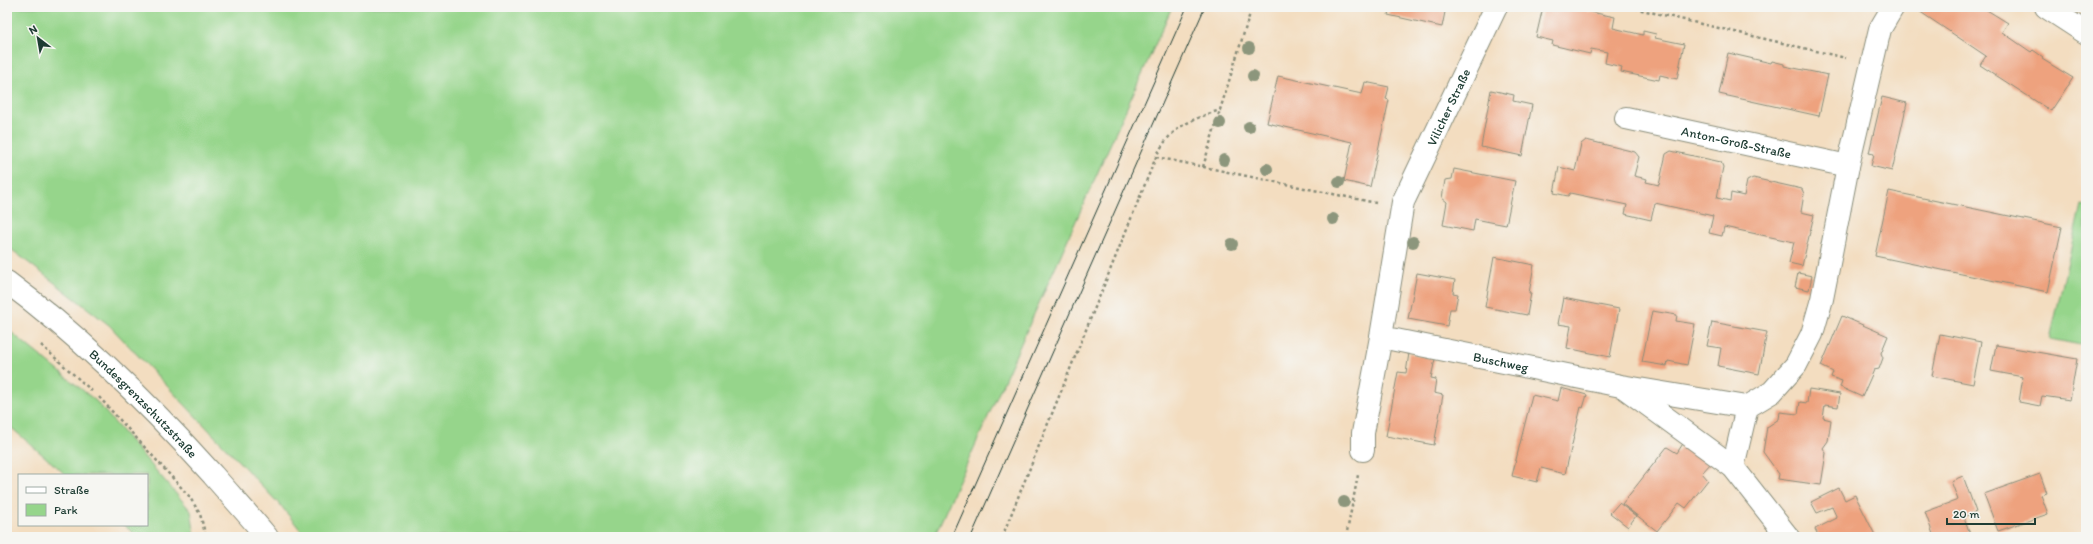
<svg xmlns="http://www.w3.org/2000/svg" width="2093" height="544" viewBox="0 0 2093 544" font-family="Itim,sans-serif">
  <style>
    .green { fill: #96d58b; stroke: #5a8960 }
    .building { fill: #eea27e }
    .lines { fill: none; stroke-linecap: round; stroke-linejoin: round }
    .street-casing { stroke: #898d7a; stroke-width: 24 }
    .secondary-casing { stroke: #898d7a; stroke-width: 24 }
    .path { stroke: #898d7a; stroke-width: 2.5; stroke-dasharray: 3 3; stroke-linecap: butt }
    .street { stroke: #fff; stroke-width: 22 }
    .secondary { stroke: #fff; stroke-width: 22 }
    .tram { stroke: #1f3d34; stroke-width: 1 }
    .tree { fill: #8c967c }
    .labels { text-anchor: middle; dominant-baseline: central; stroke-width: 4; stroke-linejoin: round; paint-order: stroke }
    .street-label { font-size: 13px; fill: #1f3d34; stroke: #f6f6f2 }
  </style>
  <rect width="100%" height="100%" fill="#f6f6f2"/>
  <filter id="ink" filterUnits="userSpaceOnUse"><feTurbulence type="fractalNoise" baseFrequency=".025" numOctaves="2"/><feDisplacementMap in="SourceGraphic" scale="8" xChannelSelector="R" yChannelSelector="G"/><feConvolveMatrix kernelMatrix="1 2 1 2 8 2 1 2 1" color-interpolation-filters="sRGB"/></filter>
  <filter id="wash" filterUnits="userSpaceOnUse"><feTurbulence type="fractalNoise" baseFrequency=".012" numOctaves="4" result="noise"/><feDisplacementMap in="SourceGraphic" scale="16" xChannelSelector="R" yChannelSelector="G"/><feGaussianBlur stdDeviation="0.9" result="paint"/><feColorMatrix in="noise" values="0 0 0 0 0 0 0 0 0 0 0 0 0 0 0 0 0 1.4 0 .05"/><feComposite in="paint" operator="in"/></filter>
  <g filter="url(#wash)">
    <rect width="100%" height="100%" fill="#f3ddc0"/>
    <g class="green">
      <polygon points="7,7 1172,7 934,537 306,537 282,507 109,325 7,246"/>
      <polygon points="2081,205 2086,206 2086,346 2050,339"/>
      <polygon points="7,329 96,401 191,511 195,537 138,537 124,525 147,525 147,475 66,475 7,424"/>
    </g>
    <g id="blocks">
      <g class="building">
        <polygon points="1390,7 1446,7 1442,27 1388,15"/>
        <polygon points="1543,7 1586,8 1586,11 1615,17 1613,28 1643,35 1643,31 1656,34 1655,38 1684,44 1677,79 1660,75 1659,80 1621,72 1622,67 1605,63 1607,52 1591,49 1590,54 1552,45 1553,41 1536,37"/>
        <polygon points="1917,7 1982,7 2008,23 2002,32 2031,52 2033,50 2043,57 2042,59 2073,78 2051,111 1980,65 1986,56 1916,9"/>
        <polygon points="1728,53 1771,63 1772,61 1784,64 1784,66 1828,75 1819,116 1719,94"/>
        <polygon points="1278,76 1362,94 1365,82 1389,87 1386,99 1389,100 1370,187 1344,181 1352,142 1267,123"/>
        <polygon points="1491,90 1514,95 1513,101 1532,105 1522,156 1481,147"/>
        <polygon points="1882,97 1907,103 1892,171 1871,166 1874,154 1869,153"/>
        <polygon points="1586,140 1635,152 1639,157 1634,176 1647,179 1646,182 1659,185 1666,154 1671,151 1721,162 1723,167 1717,198 1730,201 1731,193 1744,196 1747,181 1753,178 1802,189 1804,194 1801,212 1814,215 1802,266 1789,263 1794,242 1724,227 1722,236 1709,233 1713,216 1655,203 1651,220 1625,214 1627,205 1570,193 1568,196 1554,193 1559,167 1575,171 1581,144"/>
        <polygon points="1454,169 1515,181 1506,225 1475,219 1473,231 1443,225 1447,202 1442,198 1445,180 1452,179"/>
        <polygon points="1889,191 2062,227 2048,292 1875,256"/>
        <polygon points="1494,257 1534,265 1529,293 1531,293 1527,315 1485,307"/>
        <polygon points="1417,273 1455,280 1453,293 1458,294 1455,309 1450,309 1447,326 1408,319"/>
        <polygon points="1798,273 1812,276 1809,290 1795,287"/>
        <polygon points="1563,298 1619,309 1610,357 1567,348 1571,326 1558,324"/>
        <polygon points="1652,311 1677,315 1676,321 1695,324 1687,365 1668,361 1667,366 1642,362"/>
        <polygon points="1842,316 1888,336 1881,353 1883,358 1879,369 1874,370 1862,397 1840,387 1842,381 1831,377 1833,372 1821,366"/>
        <polygon points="1712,322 1767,332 1759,374 1718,366 1721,348 1707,346"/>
        <polygon points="1940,334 1981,342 1973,384 1932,376"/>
        <polygon points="1996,345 2077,359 2070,400 2042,396 2040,406 2019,402 2023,377 1991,371"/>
        <polygon points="1409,353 1435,359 1431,378 1436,379 1434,393 1443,395 1434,445 1386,436 1398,372 1406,373"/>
        <polygon points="1561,388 1587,395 1583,408 1581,407 1565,474 1541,468 1537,482 1512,476 1532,395 1558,401"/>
        <polygon points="1809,389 1840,394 1838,407 1825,405 1823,418 1831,420 1828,441 1823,448 1826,453 1821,485 1778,479 1779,474 1763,452 1767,427 1779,419 1780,412 1798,414 1800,402 1807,403"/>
        <polygon points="1684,442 1711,463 1702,473 1708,480 1686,508 1679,503 1657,531 1622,504 1667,447 1677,453"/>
        <polygon points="2040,474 2047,493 2041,495 2048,514 1998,531 1984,494"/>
        <polygon points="1963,476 1976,512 1964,517 1971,537 1934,537 1925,512 1958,500 1951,481"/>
        <polygon points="1839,488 1845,500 1855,495 1876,537 1819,537 1815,529 1837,518 1832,507 1817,513 1811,502"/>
        <polygon points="1619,503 1636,516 1628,527 1610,513"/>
      </g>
    </g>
  </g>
  <g filter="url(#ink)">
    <use href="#blocks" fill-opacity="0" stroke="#898d7a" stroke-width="1"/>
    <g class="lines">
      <defs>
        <g id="street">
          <polyline points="2046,7 2086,33"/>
          <path id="s1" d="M1626,118L1848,166"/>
          <path id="s2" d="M1381,337L1403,202L1496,7"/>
          <polyline points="1625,388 1733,467 1788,537"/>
          <path id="s3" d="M1363,450V433L1381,337L1621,386L1747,407"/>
          <polyline points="1733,467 1747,407 1772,392 1796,365 1812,334 1822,299 1848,166 1880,29 1893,7"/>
        </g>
        <g id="secondary">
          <path id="s4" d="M7,282C83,338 150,405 213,475C231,496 250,516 267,537"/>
        </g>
      </defs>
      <use href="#street" class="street-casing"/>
      <use href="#secondary" class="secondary-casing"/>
      <g class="path">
        <polyline points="1629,7 1846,58"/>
        <polyline points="1156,157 1376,203"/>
        <polyline points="1203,167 1220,110"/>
        <polyline points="41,345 92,391"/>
        <polyline points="99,397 189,496 200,514 206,537"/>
        <path d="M1002,537L1156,157C1170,127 1190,120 1220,110L1252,7"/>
        <polyline points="1346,537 1358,475"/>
      </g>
      <use href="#street" class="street"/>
      <use href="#secondary" class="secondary"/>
      <g class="tram">
        <polyline points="952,537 1187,7"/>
        <polyline points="971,537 1205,7"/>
      </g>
    </g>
    <g class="tree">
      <circle cx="1249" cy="48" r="6"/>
      <circle cx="1253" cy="76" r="6"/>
      <circle cx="1220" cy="123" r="6"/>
      <circle cx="1249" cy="127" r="6"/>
      <circle cx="1224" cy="160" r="6"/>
      <circle cx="1267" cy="169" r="6"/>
      <circle cx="1339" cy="182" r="6"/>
      <circle cx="1333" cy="219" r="6"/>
      <circle cx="1413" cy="242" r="6"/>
      <circle cx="1232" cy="244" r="6"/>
      <circle cx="1344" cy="502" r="6"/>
    </g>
  </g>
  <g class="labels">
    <g class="street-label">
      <text stroke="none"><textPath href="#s2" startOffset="242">Vilicher Straße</textPath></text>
      <text stroke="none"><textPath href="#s1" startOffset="113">Anton-Groß-Straße</textPath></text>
      <text stroke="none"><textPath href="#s3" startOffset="237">Buschweg</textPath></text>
      <text stroke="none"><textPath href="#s4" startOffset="183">Bundesgrenzschutzstraße</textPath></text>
    </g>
  </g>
  <rect width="2093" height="544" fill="none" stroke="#f6f6f2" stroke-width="24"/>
  <rect x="18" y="474" width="130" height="52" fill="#f6f6f2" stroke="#a0aca6"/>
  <rect x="26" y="487" width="20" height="6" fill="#ffffff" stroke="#a0aca6"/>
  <text x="54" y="494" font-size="12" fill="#1f3d34">Straße</text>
  <rect x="26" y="504" width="20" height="12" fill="#96d58b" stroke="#a0aca6"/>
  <text x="54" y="514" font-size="12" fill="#1f3d34">Park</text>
  <g transform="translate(38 38) rotate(329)" stroke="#f6f6f2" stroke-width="3" paint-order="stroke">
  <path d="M0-3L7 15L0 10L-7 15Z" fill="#1f3d34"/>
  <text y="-6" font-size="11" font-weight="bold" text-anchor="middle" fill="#1f3d34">N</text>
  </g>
  <path d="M1947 518v6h88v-6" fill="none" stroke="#1f3d34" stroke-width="2"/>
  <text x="1953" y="518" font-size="12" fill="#1f3d34" stroke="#f6f6f2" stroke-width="3" paint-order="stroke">20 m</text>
</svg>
